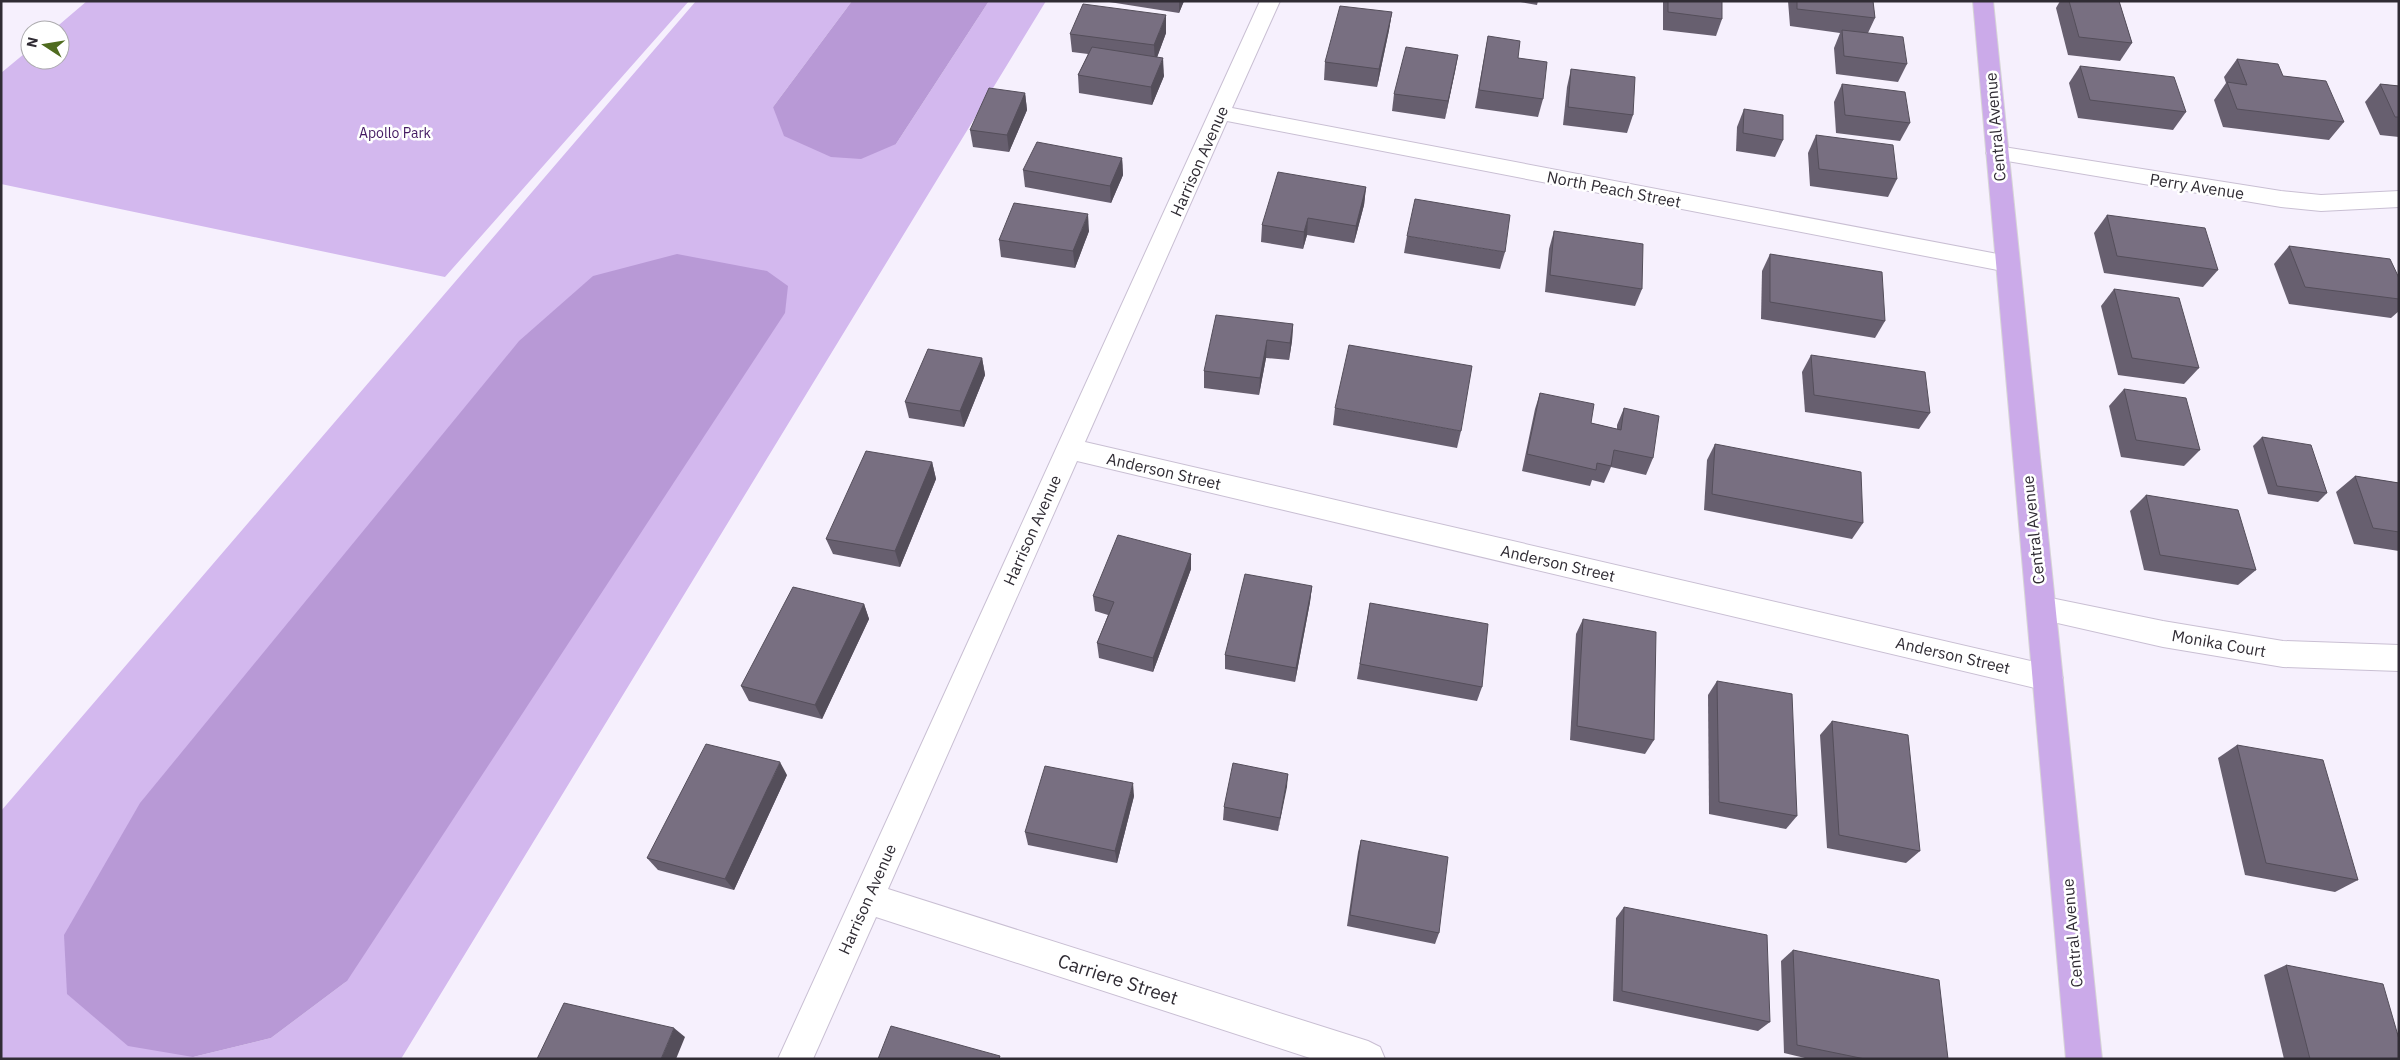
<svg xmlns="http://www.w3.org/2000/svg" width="2400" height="1060" viewBox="0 0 2400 1060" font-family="'IBM Plex Sans',sans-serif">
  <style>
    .green { fill: #d3b8ee; fill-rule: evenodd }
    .water { fill: #b899d6 }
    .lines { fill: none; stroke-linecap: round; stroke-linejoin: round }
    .minor-casing { stroke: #c9bfd3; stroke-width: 2 }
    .major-casing { stroke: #d6d5d6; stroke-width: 2 }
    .minor { fill: #fff; fill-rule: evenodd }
    .major { fill: #cbaae9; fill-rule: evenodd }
    .wall { fill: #675f6f }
    .shaded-wall { fill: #544e5a }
    .building { fill: #786f81; stroke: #544e5a }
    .labels { text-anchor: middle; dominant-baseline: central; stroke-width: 5; stroke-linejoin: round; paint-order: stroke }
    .far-park-label { font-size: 14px; fill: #441a62; stroke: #fff }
    .street-label { font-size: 16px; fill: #302c34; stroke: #fff }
    .near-street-label { font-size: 19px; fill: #302c34; stroke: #fff }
  </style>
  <rect width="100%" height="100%" fill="#f6f0fd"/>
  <g class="green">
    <polygon points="87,1 689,1 445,277 1,184 1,73 30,49 30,60 60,60 60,30 53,30"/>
    <path d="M696,1H852L773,107L896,144L989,1H1046L401,1059H1V811ZM347,981L271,1038L193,1057Z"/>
  </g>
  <g class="water">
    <polygon points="852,1 989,1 896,144 861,159 831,157 784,136 773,107"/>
    <polygon points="677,254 767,271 788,286 785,313 347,981 271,1038 193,1057 128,1046 67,994 64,935 140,803 519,341 593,276"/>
  </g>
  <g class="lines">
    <defs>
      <g id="minor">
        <polygon points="1260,1 1280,1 1232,108 2008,256 2016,258 2020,264 2016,270 2008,272 1227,121 1085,442 2048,665 2058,669 2063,678 2058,687 2048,691 1077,461 888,889 1368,1041 1380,1047 1385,1059 1313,1059 876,917 813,1059 778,1059"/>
        <polygon points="1997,146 2281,191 2321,195 2399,191 2399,207 2321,211 2281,207 1989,158 1986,153 1989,148"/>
        <polygon points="2041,596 2163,621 2283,641 2399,645 2399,671 2283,667 2163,647 2031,617 2027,608 2031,599"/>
      </g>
      <polygon id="major" points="1973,1 1993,1 2102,1059 2066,1059"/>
    </defs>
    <use href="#minor" class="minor-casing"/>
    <use href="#major" class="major-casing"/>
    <use href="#minor" class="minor"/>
    <use href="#major" class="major"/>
  </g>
  <g class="wall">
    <polygon points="1103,1 1184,1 1179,13"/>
    <polygon points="1515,1 1538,1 1537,5"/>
    <polygon points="1663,1 1722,1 1722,19 1716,36 1663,30"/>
    <polygon points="1788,1 1873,1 1875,18 1868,33 1907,64 1898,82 1836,74 1834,48 1840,33 1790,26"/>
    <polygon points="2060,1 2119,1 2132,43 2120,61 2068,55 2056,8"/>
    <polygon points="1392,12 1389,30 1377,87 1324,80 1325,62"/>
    <polygon points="1166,33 1157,57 1164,76 1152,105 1079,93 1078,75 1088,54 1072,52 1070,34"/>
    <polygon points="1488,36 1518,58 1543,99 1538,117 1475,108"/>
    <polygon points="1458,55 1445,119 1392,111 1394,94"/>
    <polygon points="2237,59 2283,76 2344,122 2329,140 2223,127 2214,100 2226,83 2224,77"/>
    <polygon points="2080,66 2186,112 2173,130 2078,118 2069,83"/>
    <polygon points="1571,69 1633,115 1627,133 1563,125 1567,87"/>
    <polygon points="1842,84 1910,123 1900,141 1836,133 1834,102"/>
    <polygon points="2380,84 2399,86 2399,137 2380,135 2365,102"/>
    <polygon points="1025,93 1027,110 1009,152 973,147 970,130"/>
    <polygon points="1744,109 1783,140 1775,157 1736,151 1737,127"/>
    <polygon points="1816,135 1897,179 1888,197 1810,186 1808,153"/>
    <polygon points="1122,158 1123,175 1111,203 1025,187 1023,170"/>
    <polygon points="1366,187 1364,205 1354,243 1307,235 1303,249 1261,242 1262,225"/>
    <polygon points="2107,215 2218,270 2203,287 2104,273 2094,233"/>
    <polygon points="1089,231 1075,268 1001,257 999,240"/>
    <polygon points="1554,231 1642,289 1635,306 1545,292 1549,249"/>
    <polygon points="1407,236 1505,252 1500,269 1404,253"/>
    <polygon points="2289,246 2399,278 2399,311 2391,318 2289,304 2274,264"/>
    <polygon points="1770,254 1885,321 1875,338 1761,319 1762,271"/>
    <polygon points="2114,289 2199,368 2184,384 2118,375 2101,306"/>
    <polygon points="1293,324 1292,341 1289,360 1266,358 1259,395 1204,388 1204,371"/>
    <polygon points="1811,355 1930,413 1919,429 1805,412 1802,372"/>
    <polygon points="982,358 985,375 964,427 909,418 905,402"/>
    <polygon points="2124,389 2200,450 2184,466 2121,457 2109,406"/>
    <polygon points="1540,393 1591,423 1617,429 1617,425 1624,408 1653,458 1646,475 1611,467 1604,483 1592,480 1590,486 1522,471 1535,409"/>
    <polygon points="1335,408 1461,431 1457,448 1333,425"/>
    <polygon points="2262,437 2327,493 2318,502 2268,494 2253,446"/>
    <polygon points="1715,444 1863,523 1852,539 1704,510 1707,460"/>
    <polygon points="932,462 936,479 900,567 833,554 826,539"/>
    <polygon points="2355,476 2399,483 2399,551 2354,544 2336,492"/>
    <polygon points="2146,495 2256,570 2238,585 2144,570 2130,511"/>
    <polygon points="1191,554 1191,569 1153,672 1099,658 1097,643 1108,615 1095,611 1093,596"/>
    <polygon points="1312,586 1310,602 1295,682 1225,669 1225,655"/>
    <polygon points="1370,603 1482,687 1477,701 1357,679"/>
    <polygon points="864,604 869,619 822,719 749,701 741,686"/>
    <polygon points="1583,619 1654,740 1645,754 1570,740 1576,634"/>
    <polygon points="1717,681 1797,816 1786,829 1709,814 1708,695"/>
    <polygon points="1832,721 1920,851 1906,863 1827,848 1820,735"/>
    <polygon points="2237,745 2358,880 2335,892 2245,875 2218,758"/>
    <polygon points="1288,774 1278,831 1223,820 1224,807"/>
    <polygon points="787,775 734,890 658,870 647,858"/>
    <polygon points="1134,796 1117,863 1028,845 1025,832"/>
    <polygon points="1361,840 1439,933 1435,944 1347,926 1358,852"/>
    <polygon points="1624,907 1770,1022 1758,1031 1613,1001 1616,918"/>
    <polygon points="1793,950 1948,1059 1809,1059 1784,1053 1781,961"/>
    <polygon points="2286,965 2399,1059 2284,1059 2264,975"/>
  </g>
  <g class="shaded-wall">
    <polygon points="1179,1 1184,1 1179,13"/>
    <polygon points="1392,12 1389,30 1377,87 1379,69"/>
    <polygon points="1166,15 1166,33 1155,63 1154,45"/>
    <polygon points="1458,55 1455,72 1445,119 1448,101"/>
    <polygon points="1163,58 1164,76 1152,105 1151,87"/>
    <polygon points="1025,93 1027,110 1009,152 1007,135"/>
    <polygon points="1122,158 1123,175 1111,203 1110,186"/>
    <polygon points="1366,187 1364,205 1354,243 1356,226"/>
    <polygon points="1088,214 1089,231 1075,268 1073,251"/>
    <polygon points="1308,218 1307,235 1303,249 1304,232"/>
    <polygon points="1293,324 1292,341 1289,360 1290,343"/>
    <polygon points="1267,340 1266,358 1259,395 1260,378"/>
    <polygon points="982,358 985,375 964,427 960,411"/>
    <polygon points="932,462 936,479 900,567 895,551"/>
    <polygon points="1191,554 1191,569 1153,672 1153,658"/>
    <polygon points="1312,586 1310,602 1295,682 1296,668"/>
    <polygon points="864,604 869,619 822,719 815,705"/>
    <polygon points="780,762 787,775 734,890 725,879"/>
    <polygon points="1288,774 1287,787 1278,831 1280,818"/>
    <polygon points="1133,783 1134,796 1117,863 1115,851"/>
    <polygon points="674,1028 685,1037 676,1059 661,1059"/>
  </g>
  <g class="building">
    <polygon points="1668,1 1722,1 1722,19 1668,12"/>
    <polygon points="1797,1 1873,1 1875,18 1797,9"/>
    <polygon points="2069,1 2119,1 2132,43 2079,37"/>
    <polygon points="1083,4 1166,15 1154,45 1070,34"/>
    <polygon points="1340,6 1392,12 1379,69 1325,62"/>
    <polygon points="1842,30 1903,37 1907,64 1844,56"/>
    <polygon points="1488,36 1520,41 1518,58 1547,62 1543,99 1479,90"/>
    <polygon points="1092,47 1163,58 1151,87 1078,75"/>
    <polygon points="1406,47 1458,55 1448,101 1394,94"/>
    <polygon points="2237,59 2278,64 2283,76 2326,81 2344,122 2237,109 2227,82 2247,85"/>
    <polygon points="2080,66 2174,77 2186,112 2090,100"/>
    <polygon points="1571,69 1635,77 1633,115 1568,107"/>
    <polygon points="1842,84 1905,92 1910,123 1845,115"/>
    <polygon points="2380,84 2399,86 2399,117 2395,117"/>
    <polygon points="989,88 1025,93 1007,135 970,130"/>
    <polygon points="1744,109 1783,115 1783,140 1743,133"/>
    <polygon points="1816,135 1893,145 1897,179 1819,169"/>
    <polygon points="1037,142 1122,158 1110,186 1023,170"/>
    <polygon points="1278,172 1366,187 1356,226 1308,218 1304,232 1262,225"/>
    <polygon points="1415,199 1510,215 1505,252 1407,236"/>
    <polygon points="1014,203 1088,214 1073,251 999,240"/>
    <polygon points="2107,215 2205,228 2218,270 2117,256"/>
    <polygon points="1554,231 1643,244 1642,289 1550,275"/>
    <polygon points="2289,246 2390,259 2399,278 2399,299 2305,287"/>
    <polygon points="1770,254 1882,272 1885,321 1770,302"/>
    <polygon points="2114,289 2179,298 2199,368 2132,358"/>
    <polygon points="1216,315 1293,324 1290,343 1267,340 1260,378 1204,371"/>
    <polygon points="1349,345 1472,366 1461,431 1335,408"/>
    <polygon points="928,349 982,358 960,411 905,402"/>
    <polygon points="1811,355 1925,372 1930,413 1814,395"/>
    <polygon points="2124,389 2186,398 2200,450 2136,440"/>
    <polygon points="1540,393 1594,404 1591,423 1621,430 1624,408 1659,416 1653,458 1614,450 1611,466 1597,463 1596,470 1527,454"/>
    <polygon points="2262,437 2311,445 2327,493 2277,486"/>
    <polygon points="1715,444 1861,472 1863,523 1712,494"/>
    <polygon points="866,451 932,462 895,551 826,539"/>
    <polygon points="2355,476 2399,483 2399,532 2373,528"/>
    <polygon points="2146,495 2238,510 2256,570 2160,555"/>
    <polygon points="1118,535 1191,554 1153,658 1097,643 1114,602 1093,596"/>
    <polygon points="1245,574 1312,586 1296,668 1225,655"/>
    <polygon points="793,587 864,604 815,705 741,686"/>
    <polygon points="1370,603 1488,624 1482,687 1360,664"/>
    <polygon points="1583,619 1656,632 1654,740 1577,726"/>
    <polygon points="1717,681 1792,694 1797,816 1719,802"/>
    <polygon points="1832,721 1908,735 1920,851 1839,835"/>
    <polygon points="706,744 780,762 725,879 647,858"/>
    <polygon points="2237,745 2323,760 2358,880 2266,863"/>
    <polygon points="1233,763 1288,774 1280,818 1224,807"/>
    <polygon points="1045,766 1133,783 1115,851 1025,832"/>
    <polygon points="1361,840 1448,857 1439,933 1350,915"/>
    <polygon points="1624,907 1767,935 1770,1022 1622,991"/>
    <polygon points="1793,950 1939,980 1948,1059 1865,1059 1797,1045"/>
    <polygon points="2286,965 2383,984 2399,1039 2399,1059 2310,1059"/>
    <polygon points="564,1003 674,1028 661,1059 537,1059"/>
    <polygon points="891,1026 1000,1056 999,1059 878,1059"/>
  </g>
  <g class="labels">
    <g class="far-park-label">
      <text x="395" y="133">Apollo Park</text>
    </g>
    <g class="street-label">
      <text transform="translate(1995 127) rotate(-95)">Central Avenue</text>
      <text transform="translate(1199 161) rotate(-66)">Harrison Avenue</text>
      <text transform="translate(2197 186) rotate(9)">Perry Avenue</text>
      <text transform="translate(1614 189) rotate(11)">North Peach Street</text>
      <text transform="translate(1164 471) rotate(13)">Anderson Street</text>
      <text transform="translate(1032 530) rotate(-66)">Harrison Avenue</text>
      <text transform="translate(2033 530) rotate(-96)">Central Avenue</text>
      <text transform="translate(1558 563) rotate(13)">Anderson Street</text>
      <text transform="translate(2219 643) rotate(10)">Monika Court</text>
      <text transform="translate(1953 655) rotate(13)">Anderson Street</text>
      <text transform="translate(867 899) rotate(-66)">Harrison Avenue</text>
      <text transform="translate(2072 933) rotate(-95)">Central Avenue</text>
    </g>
    <g class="near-street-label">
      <text transform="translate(1118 979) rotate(18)">Carriere Street</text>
    </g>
  </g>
  <rect width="2400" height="1060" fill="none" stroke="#302c34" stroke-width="5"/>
  <g transform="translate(45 45) rotate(282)"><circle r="24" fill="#ffffff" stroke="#acabae"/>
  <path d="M0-4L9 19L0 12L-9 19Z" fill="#4f6b1f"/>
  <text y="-8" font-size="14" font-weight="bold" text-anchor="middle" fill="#302c34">N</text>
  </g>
</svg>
